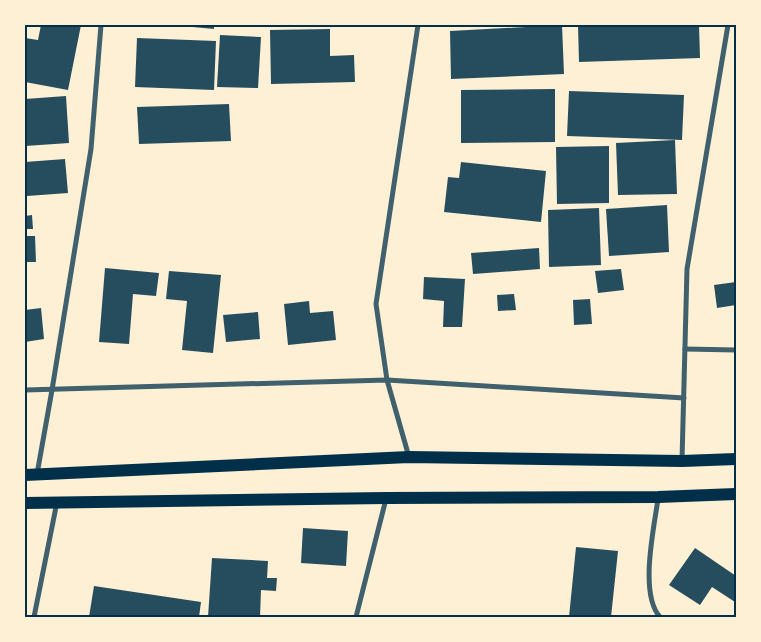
<svg xmlns="http://www.w3.org/2000/svg" width="761" height="642" viewBox="0 0 761 642" font-family="'Open Sans',sans-serif">
  <style>
    .building { fill: #264d5e }
    .lines { fill: none; stroke-linecap: round; stroke-linejoin: round }
    .minor { stroke: #3f606c; stroke-width: 5 }
    .primary { stroke: #003049; stroke-width: 12 }
    .neatline { fill: none; stroke: #003049; stroke-width: 2 }
  </style>
  <rect width="100%" height="100%" fill="#fdf0d5"/>
  <g class="building">
    <polygon points="41,25 81,25 68,90 25,82 25,38 38,40"/>
    <polygon points="182,25 214,25 214,29 182,26"/>
    <polygon points="562,25 564,74 451,79 450,31"/>
    <polygon points="578,25 699,25 700,58 579,62"/>
    <polygon points="330,29 330,56 354,55 355,82 271,84 270,30"/>
    <polygon points="220,35 261,37 258,88 217,87"/>
    <polygon points="137,38 216,41 214,90 135,87"/>
    <polygon points="555,89 555,142 461,143 461,90"/>
    <polygon points="569,91 684,95 682,140 567,136"/>
    <polygon points="66,96 69,143 25,146 25,99"/>
    <polygon points="229,104 231,141 139,144 137,107"/>
    <polygon points="675,140 677,194 618,195 616,143"/>
    <polygon points="609,146 609,203 557,204 556,147"/>
    <polygon points="65,159 68,193 27,196 25,162"/>
    <polygon points="461,162 546,171 541,222 444,212 448,177 459,178"/>
    <polygon points="667,205 669,252 609,256 606,209"/>
    <polygon points="599,208 601,265 549,267 548,210"/>
    <polygon points="32,215 33,229 25,229 25,216"/>
    <polygon points="25,236 35,236 36,262 25,262"/>
    <polygon points="539,248 540,269 473,274 471,253"/>
    <polygon points="105,268 159,273 156,296 133,294 129,344 99,342"/>
    <polygon points="621,269 624,290 598,293 595,271"/>
    <polygon points="169,271 221,275 213,353 182,350 187,301 166,299"/>
    <polygon points="424,277 465,279 462,327 443,327 444,301 423,299"/>
    <polygon points="736,282 736,305 717,308 714,285"/>
    <polygon points="514,294 516,310 498,311 497,295"/>
    <polygon points="590,299 592,324 574,325 573,300"/>
    <polygon points="309,301 310,313 333,311 336,340 288,345 284,304"/>
    <polygon points="41,308 44,339 25,342 25,310"/>
    <polygon points="258,312 260,339 226,342 223,315"/>
    <polygon points="303,528 348,531 346,566 301,563"/>
    <polygon points="576,547 618,551 611,617 569,617"/>
    <polygon points="695,548 736,576 735,602 712,587 700,605 669,585"/>
    <polygon points="212,558 268,561 267,578 277,578 276,591 261,590 260,617 208,617"/>
    <polygon points="94,586 201,602 199,617 89,617"/>
  </g>
  <g class="lines">
    <g class="minor">
      <polyline points="685,349 736,350"/>
      <polyline points="25,390 387,380 684,398"/>
      <polyline points="409,457 387,380 376,304 418,25"/>
      <polyline points="682,460 687,269 728,25"/>
      <polyline points="37,474 52,390 91,149 101,25"/>
      <path d="M658,499C654,528 639,594 660,617"/>
      <polyline points="34,617 57,502"/>
      <polyline points="356,617 386,499"/>
    </g>
    <g class="primary">
      <polyline points="25,475 409,457 682,461 736,459"/>
      <polyline points="25,503 386,498 658,497 736,494"/>
    </g>
  </g>
  <rect width="761" height="642" fill="none" stroke="#fdf0d5" stroke-width="52"/>
  <rect x="26" y="26" width="709" height="590" class="neatline"/>
</svg>
